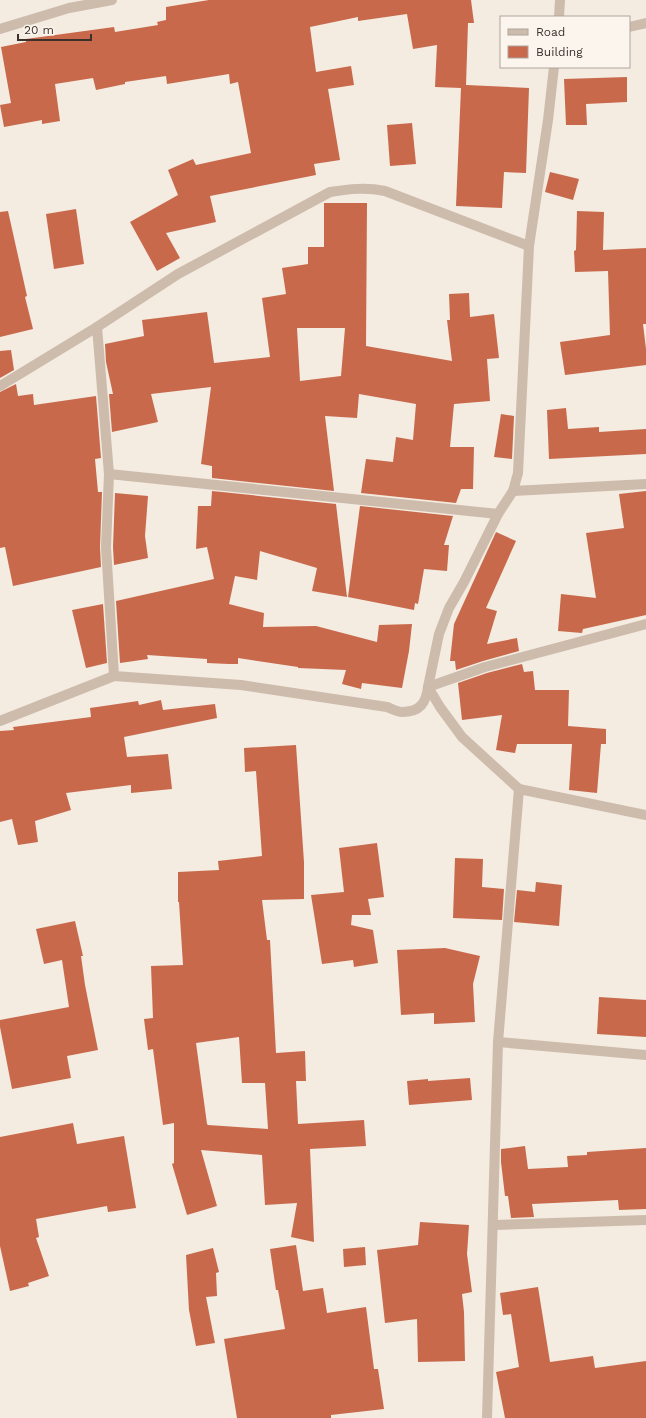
<svg xmlns="http://www.w3.org/2000/svg" width="646" height="1418" viewBox="0 0 646 1418" font-family="'Work Sans',sans-serif">
  <style>
    .building { fill: #c8694b; fill-rule: evenodd }
    .lines { fill: none; stroke-linecap: round; stroke-linejoin: round }
    .minor { stroke: #cdbbac; stroke-width: 10 }
  </style>
  <rect width="100%" height="100%" fill="#f4ebe1"/>
  <g class="building">
    <polygon points="209,0 471,0 474,23 468,23 466,85 529,88 526,173 504,172 502,208 456,206 461,88 435,87 437,45 413,49 407,14 358,21 358,17 310,27 316,72 351,66 354,85 328,89 340,160 314,164 316,175 210,196 216,222 166,233 180,258 157,271 130,222 178,195 168,170 193,159 196,165 251,153 238,82 230,84 229,74 167,84 166,76 125,82 125,84 96,90 93,78 55,84 60,121 42,124 42,120 4,127 0,105 11,103 1,47 26,42 26,39 114,27 115,32 158,25 157,22 166,20 166,7"/>
    <polygon points="627,77 627,102 586,104 587,125 566,125 564,79"/>
    <polygon points="412,123 416,164 390,166 387,125"/>
    <polygon points="550,172 579,179 573,200 545,192"/>
    <path d="M324,203H367L366,346L452,361L447,320H450L449,294L469,293L470,317L494,314L499,358L487,359L490,401L454,404L450,447H474L473,489H461L456,503L361,493L366,459L393,462L396,437L413,440L416,404L359,394L357,418L325,416L334,491L212,478V466L201,464L211,387L151,394L158,422L112,432L109,394H113L106,362L105,344L144,336L142,320L207,312L214,363L270,357L262,298L286,294L282,268L308,264V247H324ZM297,328H345L341,376L300,381Z"/>
    <polygon points="76,209 84,264 54,269 46,214"/>
    <polygon points="8,211 27,296 25,297 33,329 0,337 0,212"/>
    <polygon points="577,211 604,212 603,250 646,248 646,324 643,324 646,349 646,365 565,375 560,342 610,335 608,271 575,272 574,251 576,250"/>
    <polygon points="11,350 14,370 0,378 0,351"/>
    <polygon points="16,384 18,396 33,394 34,405 96,396 101,458 95,459 98,492 102,492 100,547 101,567 13,586 5,547 0,548 0,392"/>
    <polygon points="566,408 568,429 599,427 599,432 646,429 646,454 549,459 547,410"/>
    <polygon points="501,414 514,416 512,459 494,457"/>
    <polygon points="212,491 336,504 347,597 312,591 317,568 260,551 257,580 235,576 229,604 264,613 263,627 316,626 377,642 379,625 412,624 409,651 402,688 362,683 361,689 342,684 346,670 298,668 298,667 238,658 238,664 229,664 207,663 207,659 147,655 148,659 120,663 116,601 214,579 207,547 196,549 198,506 211,506"/>
    <polygon points="646,491 646,615 583,629 582,633 558,631 561,594 596,598 586,533 624,528 619,494"/>
    <polygon points="115,493 148,496 145,536 148,558 114,565 113,547"/>
    <polygon points="360,506 453,516 444,545 449,545 447,571 424,569 418,604 415,603 414,610 348,597"/>
    <polygon points="496,532 516,541 486,608 497,611 487,644 517,638 519,651 483,661 456,670 455,661 450,661 454,624"/>
    <polygon points="103,604 107,663 86,668 72,610"/>
    <polygon points="522,664 524,672 533,671 535,690 569,690 568,726 606,729 606,744 601,744 597,793 569,790 572,744 517,744 515,753 496,750 502,715 462,720 458,683 487,673"/>
    <polygon points="161,700 163,710 215,704 217,718 124,737 127,757 168,754 172,789 131,793 131,785 66,793 71,810 35,821 38,842 18,845 12,819 0,822 0,731 14,730 13,727 91,717 90,708 138,701 139,705"/>
    <path d="M296,745L304,862V899L262,900L267,940H270L276,1053L305,1051L306,1081H296L298,1124L364,1120L366,1146L310,1149L314,1242L291,1237L297,1203L265,1205L262,1155L201,1150L217,1206L187,1215L172,1164L174,1163V1123L163,1125L153,1049L148,1050L144,1019L153,1018L151,966L183,965L179,902H178V872L219,870L218,861L262,856L256,771L245,772L244,748ZM239,1037L242,1083H265L268,1129L208,1125L207,1124L196,1043Z"/>
    <polygon points="377,843 384,897 368,899 371,915 352,915 351,925 373,930 378,963 354,967 353,960 322,964 311,895 344,892 339,848"/>
    <polygon points="455,858 483,859 482,887 504,889 502,920 453,918"/>
    <polygon points="536,882 562,885 559,926 514,922 517,890 535,892"/>
    <polygon points="75,921 83,956 81,956 85,985 98,1050 67,1056 71,1078 12,1089 0,1027 0,1020 69,1007 62,960 44,964 36,929"/>
    <polygon points="445,948 480,956 473,984 475,1022 434,1024 434,1013 401,1015 397,950"/>
    <polygon points="599,997 646,1000 646,1037 597,1034"/>
    <polygon points="470,1078 472,1100 409,1105 407,1081 428,1079 428,1081"/>
    <polygon points="73,1123 77,1144 124,1136 136,1208 108,1212 107,1206 36,1219 39,1237 36,1238 49,1276 28,1283 29,1286 10,1291 0,1246 0,1137"/>
    <polygon points="525,1146 528,1169 568,1167 567,1156 587,1155 587,1152 646,1148 646,1209 619,1210 618,1200 532,1204 534,1217 511,1218 508,1196 505,1196 501,1162 501,1149"/>
    <polygon points="420,1222 469,1225 467,1254 472,1292 462,1294 464,1312 465,1361 418,1362 417,1319 385,1323 377,1250 418,1245"/>
    <polygon points="296,1245 303,1291 323,1288 327,1313 366,1307 374,1369 378,1369 384,1409 331,1415 331,1418 237,1418 224,1339 285,1329 278,1290 276,1290 270,1249"/>
    <polygon points="365,1247 366,1265 344,1267 343,1249"/>
    <polygon points="213,1248 219,1272 216,1273 217,1296 206,1297 215,1343 196,1346 189,1310 186,1255"/>
    <polygon points="538,1287 550,1362 593,1356 595,1368 646,1361 646,1418 505,1418 496,1372 519,1367 511,1314 503,1315 500,1293"/>
  </g>
  <g class="lines">
    <g class="minor">
      <polyline points="559,17 560,0"/>
      <polyline points="629,27 646,23"/>
      <polyline points="0,29 69,8 112,0"/>
      <polyline points="97,327 109,474 106,547 114,676"/>
      <path d="M0,386L97,327L178,274L330,192C349,189 366,187 385,191L529,246"/>
      <polyline points="109,474 498,514"/>
      <polyline points="513,491 646,484"/>
      <path d="M0,721L114,676L241,685L387,707C392,709 398,712 402,712C420,712 426,703 428,687L485,667L646,624"/>
      <polyline points="519,789 646,815"/>
      <polyline points="498,1042 646,1055"/>
      <polyline points="494,1225 646,1220"/>
      <polyline points="487,1418 498,1042 519,789 462,737 440,707 428,687 439,634 449,608 464,582 498,514 513,491 518,473 529,246 548,120 554,67"/>
    </g>
  </g>
  <rect x="500" y="16" width="130" height="52" fill="#fbf5ee" stroke="#aea6a0"/>
  <rect x="508" y="29" width="20" height="6" fill="#cdbbac" stroke="#aea6a0"/>
  <text x="536" y="36" font-size="12" fill="#3b302b">Road</text>
  <rect x="508" y="46" width="20" height="12" fill="#c8694b" stroke="#aea6a0"/>
  <text x="536" y="56" font-size="12" fill="#3b302b">Building</text>
  <path d="M18 34v6h73v-6" fill="none" stroke="#3b302b" stroke-width="2"/>
  <text x="24" y="34" font-size="12" fill="#3b302b" stroke="#fbf5ee" stroke-width="3" paint-order="stroke">20 m</text>
</svg>
